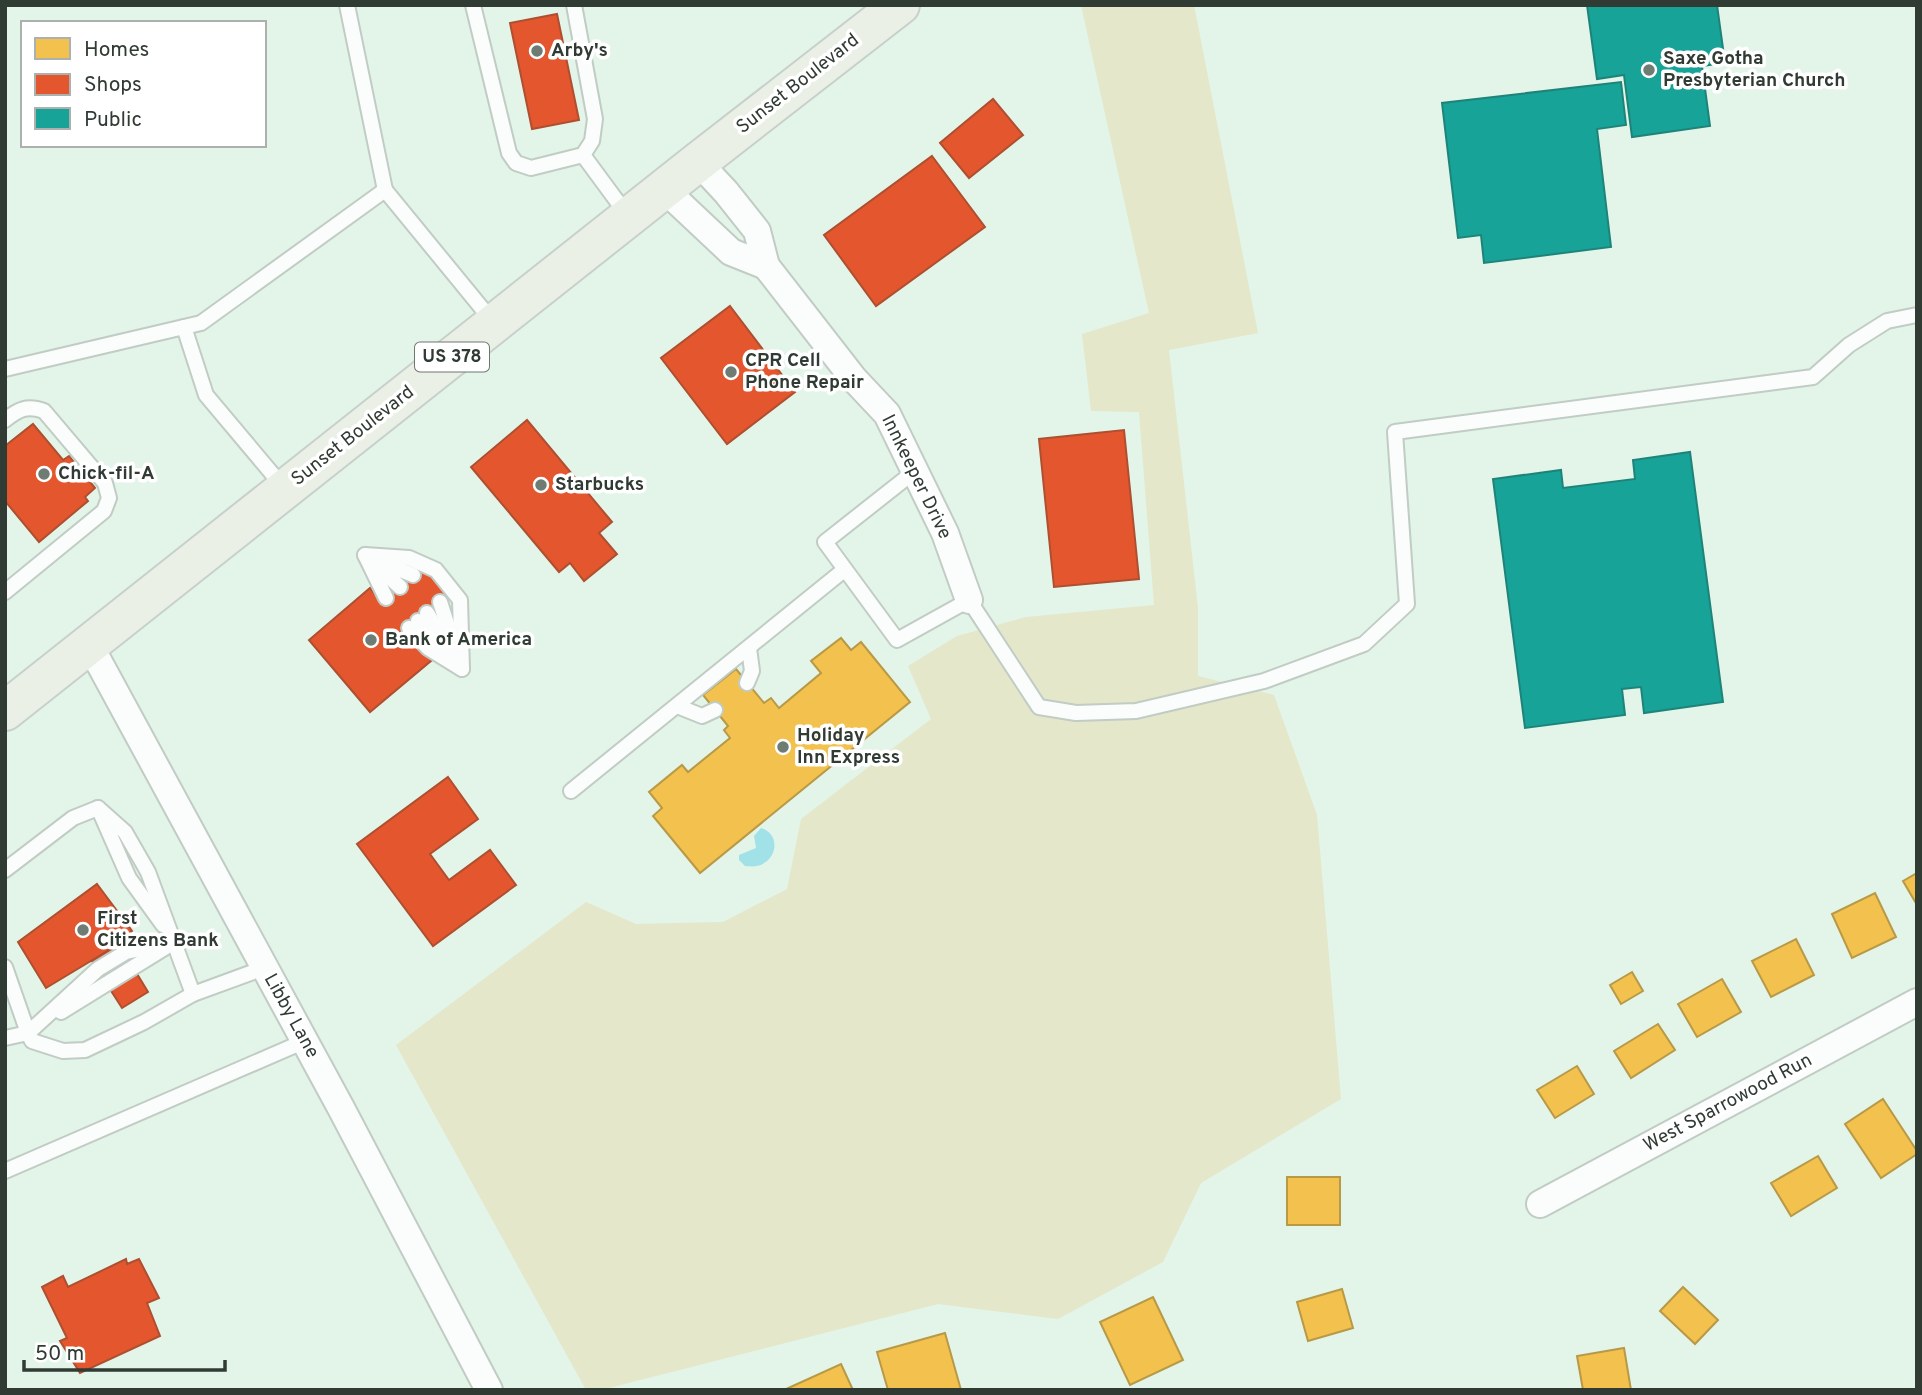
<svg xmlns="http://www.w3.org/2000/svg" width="1922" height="1395" viewBox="0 0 1922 1395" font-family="Overpass,sans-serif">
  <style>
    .green { fill: #e4e7c9 }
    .water { fill: #a1e1e8 }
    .homes { fill: #f2c14e; stroke: #b89946; stroke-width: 2 }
    .shops { fill: #e4572e; stroke: #ae4f30; stroke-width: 2 }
    .public { fill: #17a398; stroke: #1e847a; stroke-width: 2 }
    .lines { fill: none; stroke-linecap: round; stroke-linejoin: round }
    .lane-casing { stroke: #c0ccc4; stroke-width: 18 }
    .street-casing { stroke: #c0ccc4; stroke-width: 30 }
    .primary-casing { stroke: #c7d0ca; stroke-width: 42 }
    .lane { stroke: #fbfdfc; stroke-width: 14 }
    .street { stroke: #fbfdfc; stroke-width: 26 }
    .primary { stroke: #eaf0e6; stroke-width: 38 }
    .poi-dot { fill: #6f7c73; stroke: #fff; stroke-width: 2.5 }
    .labels { text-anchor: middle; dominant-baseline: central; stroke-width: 7; stroke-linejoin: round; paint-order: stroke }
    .shield { fill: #fff; stroke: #6e7670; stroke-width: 2 }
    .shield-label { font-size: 18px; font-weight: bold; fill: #303b33 }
    .poi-label { font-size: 19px; font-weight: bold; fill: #303b33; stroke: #fff; text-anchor: start }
    .street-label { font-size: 19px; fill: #303b33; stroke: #fff }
  </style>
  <rect width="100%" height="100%" fill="#e3f4e9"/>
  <polygon class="green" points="1081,5 1194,5 1258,333 1169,350 1198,608 1198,676 1274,695 1317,815 1341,1099 1201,1183 1163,1262 1058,1319 938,1304 601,1390 586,1390 396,1045 586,902 636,924 723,922 787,889 801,819 931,719 908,666 957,636 1026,617 1154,605 1139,412 1091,411 1082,334 1149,313"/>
  <path class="water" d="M761,828C781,834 778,861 757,866C753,867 749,866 745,866L739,860V855L756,848L754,836Z"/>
  <g class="homes">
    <polygon points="841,638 851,650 861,642 910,702 700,873 653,816 662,808 649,792 682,765 688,772 730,738 724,730 728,726 703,695 736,669 764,703 771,698 779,708 821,673 811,661"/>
    <polygon points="1917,873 1917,905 1903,881"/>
    <polygon points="1875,893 1896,937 1852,958 1832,914"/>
    <polygon points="1796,939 1814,975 1771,997 1752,961"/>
    <polygon points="1632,972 1643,991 1621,1004 1610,985"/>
    <polygon points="1722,979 1741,1012 1697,1037 1678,1004"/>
    <polygon points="1658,1024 1675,1050 1631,1078 1614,1051"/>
    <polygon points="1577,1066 1594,1094 1555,1118 1537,1090"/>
    <polygon points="1883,1099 1917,1151 1917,1154 1881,1178 1845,1124"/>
    <polygon points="1818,1156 1837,1188 1791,1216 1771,1183"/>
    <rect x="1287" y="1177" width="53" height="48"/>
    <polygon points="1683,1287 1718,1320 1695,1344 1660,1311"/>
    <polygon points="1342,1289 1353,1328 1308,1341 1297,1302"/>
    <polygon points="1153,1297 1183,1360 1130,1385 1100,1322"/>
    <polygon points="945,1333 961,1390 888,1390 877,1352"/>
    <polygon points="1624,1348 1631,1390 1583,1390 1577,1356"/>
    <polygon points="841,1364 853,1390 784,1390"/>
  </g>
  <g class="shops">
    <polygon points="557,14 579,120 532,129 510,23"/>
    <polygon points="993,99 1023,135 969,178 940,143"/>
    <polygon points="932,156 985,227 876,306 824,235"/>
    <polygon points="730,306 795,392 727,444 661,358"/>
    <polygon points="527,420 612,522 599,533 617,554 584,581 570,563 559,572 471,467"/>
    <polygon points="33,424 63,460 69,456 95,488 85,497 88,501 39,542 5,501 5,446"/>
    <polygon points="1124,430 1139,579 1054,587 1039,439"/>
    <polygon points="425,566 449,595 407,630 432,660 370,712 309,640 370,588 381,602"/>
    <polygon points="448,777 478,819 430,854 449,880 490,850 516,885 433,946 357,844"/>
    <polygon points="97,884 132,931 119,944 46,988 18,942"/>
    <polygon points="119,944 148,992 122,1008 92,961"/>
    <polygon points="126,1259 127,1264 139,1259 159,1298 147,1303 160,1336 80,1373 60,1341 67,1338 42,1287 63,1276 68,1287"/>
  </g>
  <g class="public">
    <polygon points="1587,5 1717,5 1725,63 1702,66 1710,126 1632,137 1624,75 1597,79"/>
    <polygon points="1621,82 1626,125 1597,129 1611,247 1484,263 1481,235 1458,238 1442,103"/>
    <polygon points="1690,452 1723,702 1644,713 1641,687 1622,689 1625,715 1525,728 1493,479 1561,470 1563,488 1635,479 1633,460"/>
  </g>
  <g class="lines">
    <defs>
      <g id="lane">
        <polyline points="347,5 385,190"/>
        <polyline points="473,5 509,153 516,163 531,168 583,155 592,141 595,119 574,5"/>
        <polyline points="583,155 628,216"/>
        <polyline points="184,327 206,395 285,489"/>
        <polyline points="5,369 201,323 385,190 494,323"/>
        <path d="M5,420C19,409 27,405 44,411L105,483L109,498L104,511L5,592"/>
        <polyline points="915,471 825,542 897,640 969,600 1039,707 1076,713 1136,711 1264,681 1364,644 1407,604 1395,432 1813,377 1849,345 1887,321 1917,315"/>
        <polyline points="365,555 409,558 436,570 460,600 462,669"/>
        <polyline points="365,555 386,598"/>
        <polyline points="376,560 413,575"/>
        <polyline points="374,563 400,587"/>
        <polyline points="440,602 457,654"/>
        <polyline points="427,613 450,650"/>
        <polyline points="418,621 437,642"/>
        <polyline points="409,628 428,648 462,669"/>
        <polyline points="747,683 752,671 749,648"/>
        <polyline points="677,706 702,716 715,710"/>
        <polyline points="571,791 844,570"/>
        <polyline points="98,808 125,832 148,872 193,994 264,968"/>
        <polyline points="100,812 129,878 163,925"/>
        <polyline points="5,870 73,818 98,808"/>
        <polyline points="5,967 28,1033 5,1038"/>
        <polyline points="61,1012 166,947"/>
        <polyline points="28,1033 32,1041 63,1051 85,1050 144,1022 193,994"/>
        <polyline points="28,1033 98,969 126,952 174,942"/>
        <polyline points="5,1171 305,1041"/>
      </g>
      <g id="street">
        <polyline points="698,162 726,192 757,231 766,266 854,379 887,414 945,533 969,600"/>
        <polyline points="664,189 731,252 766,266"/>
        <polyline points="89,644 341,1108 489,1390"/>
        <polyline points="1540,1204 1917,1002"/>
      </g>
      <polyline id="primary" points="5,711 698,162 900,5"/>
    </defs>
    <use href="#lane" class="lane-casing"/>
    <use href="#street" class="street-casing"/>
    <use href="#primary" class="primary-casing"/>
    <use href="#lane" class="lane"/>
    <use href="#street" class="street"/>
    <use href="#primary" class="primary"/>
  </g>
  <g class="poi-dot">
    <circle cx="537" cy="51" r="7"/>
    <circle cx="1649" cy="70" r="7"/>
    <circle cx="731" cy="372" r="7"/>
    <circle cx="44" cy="474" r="7"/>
    <circle cx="541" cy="485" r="7"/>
    <circle cx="371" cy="640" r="7"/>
    <circle cx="783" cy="747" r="7"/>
    <circle cx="83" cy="930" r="7"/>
  </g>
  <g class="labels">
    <rect class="shield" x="415" y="342.5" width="74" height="29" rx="5"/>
    <g class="shield-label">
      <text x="452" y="357">US 378</text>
    </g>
    <g class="poi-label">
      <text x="551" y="51">Arby's</text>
      <text x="1663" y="59">Saxe Gotha<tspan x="1663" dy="22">Presbyterian Church</tspan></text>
      <text x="745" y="361">CPR Cell<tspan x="745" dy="22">Phone Repair</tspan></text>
      <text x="58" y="474">Chick-fil-A</text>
      <text x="555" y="485">Starbucks</text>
      <text x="385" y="640">Bank of America</text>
      <text x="797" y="736">Holiday<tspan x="797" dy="22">Inn Express</tspan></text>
      <text x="97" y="919">First<tspan x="97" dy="22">Citizens Bank</tspan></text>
    </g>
    <g class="street-label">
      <text transform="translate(798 84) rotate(-38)">Sunset Boulevard</text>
      <text transform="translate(353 436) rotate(-38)">Sunset Boulevard</text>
      <text transform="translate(916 477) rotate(64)">Innkeeper Drive</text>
      <text transform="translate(291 1016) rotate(61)">Libby Lane</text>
      <text transform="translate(1728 1103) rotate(-28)">West Sparrowood Run</text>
    </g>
  </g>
  <rect width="1922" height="1395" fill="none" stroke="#303b33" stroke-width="14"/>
  <rect x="21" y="21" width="245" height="126" fill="#ffffff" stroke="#acb1ad" stroke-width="2"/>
  <rect x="35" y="38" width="35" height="21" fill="#f2c14e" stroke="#acb1ad" stroke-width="2"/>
  <text x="84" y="56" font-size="21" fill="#303b33">Homes</text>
  <rect x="35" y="74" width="35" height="21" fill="#e4572e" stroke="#acb1ad" stroke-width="2"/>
  <text x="84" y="91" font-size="21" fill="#303b33">Shops</text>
  <rect x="35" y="108" width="35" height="21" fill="#17a398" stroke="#acb1ad" stroke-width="2"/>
  <text x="84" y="126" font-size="21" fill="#303b33">Public</text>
  <path d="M24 1360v10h201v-10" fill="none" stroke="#303b33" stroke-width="3.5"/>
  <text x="35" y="1360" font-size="21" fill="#303b33" stroke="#ffffff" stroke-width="5" paint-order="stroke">50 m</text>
</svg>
